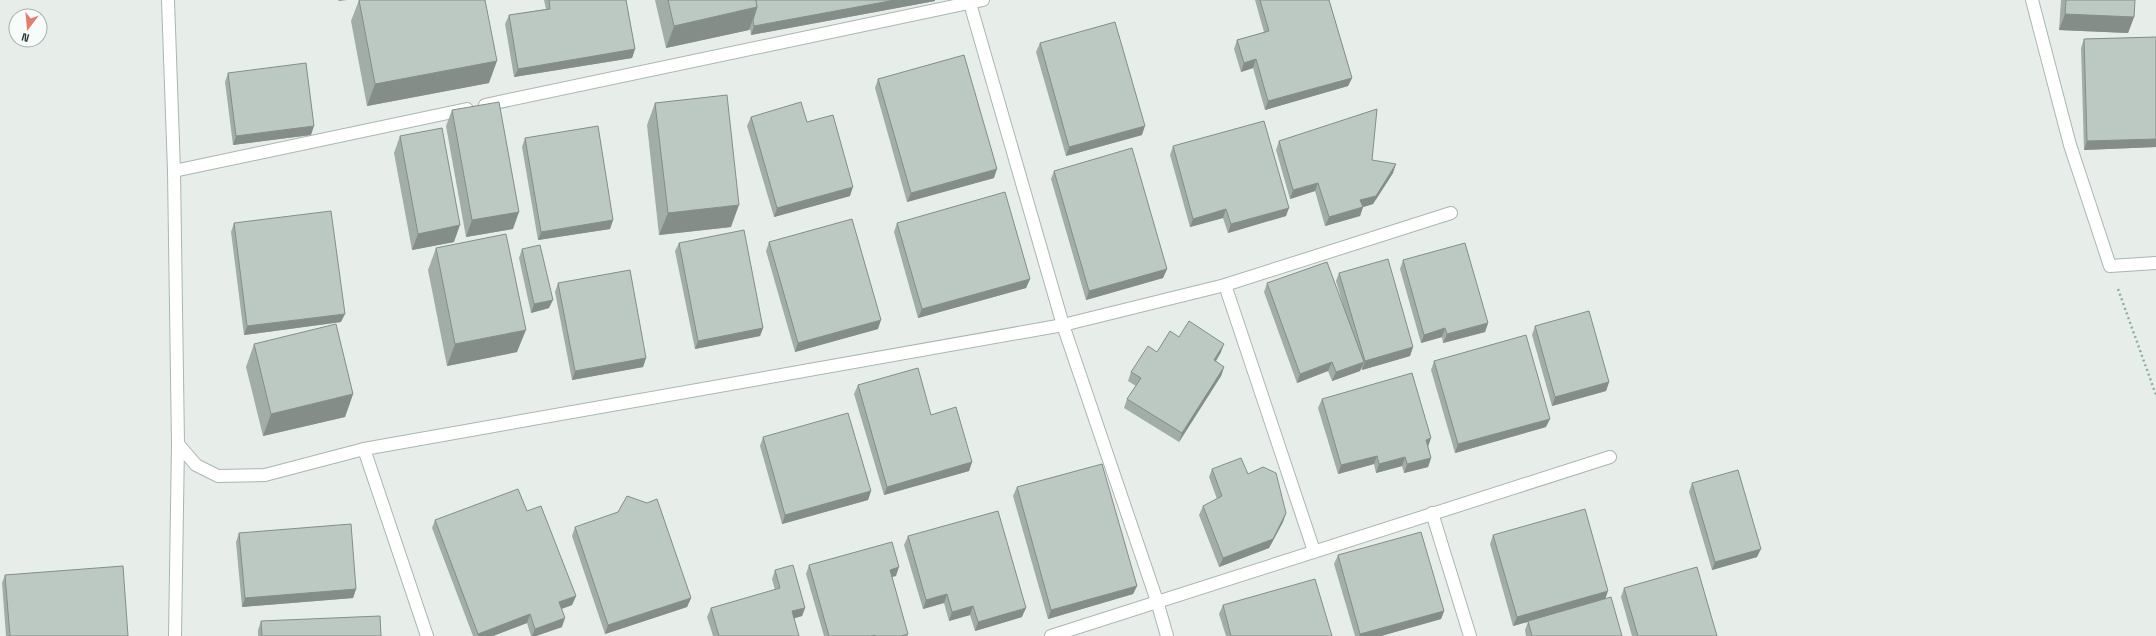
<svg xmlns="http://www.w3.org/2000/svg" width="2156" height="636" viewBox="0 0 2156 636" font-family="'Space Grotesk',sans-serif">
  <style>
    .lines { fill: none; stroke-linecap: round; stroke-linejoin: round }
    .minor-casing { stroke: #aab6b0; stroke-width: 14 }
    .path { stroke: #8aaf9f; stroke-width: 2.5; stroke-dasharray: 2 3; stroke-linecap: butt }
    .minor { stroke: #fff; stroke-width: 12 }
    .wall { fill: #a2ada8 }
    .shaded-wall { fill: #848d88 }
    .building { fill: #bcc9c3; stroke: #848d88 }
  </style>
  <rect width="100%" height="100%" fill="#e7eeea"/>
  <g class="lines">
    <defs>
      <g id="minor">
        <polyline points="168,0 174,171 178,444 196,465 218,476 265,475 364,449 1063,325 1225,285 1451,213"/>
        <polyline points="969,0 1063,325 1157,601 1167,636"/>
        <polyline points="2032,0 2070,145 2110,266 2156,263"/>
        <polyline points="485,105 983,0"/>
        <polyline points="174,171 467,109"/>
        <polyline points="1225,285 1314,551"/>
        <polyline points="364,449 427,636"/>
        <polyline points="1432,513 1470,636"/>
        <polyline points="175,636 178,444"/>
        <polyline points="1051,636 1610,457"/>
      </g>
    </defs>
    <use href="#minor" class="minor-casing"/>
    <polyline class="path" points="2118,289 2156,395"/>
    <use href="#minor" class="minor"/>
  </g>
  <g class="wall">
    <polygon points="359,0 485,0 489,83 367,106 351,21"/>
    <polygon points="544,0 626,0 635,49 632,58 514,77 505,24 509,15 546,9"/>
    <polygon points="655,0 935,0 935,1 751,35 750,29 749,30 666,48"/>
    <polygon points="1255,0 1329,0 1352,78 1348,86 1265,110 1253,68 1241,72 1234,49 1237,40 1264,32"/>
    <polygon points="2061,0 2135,0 2134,17 2128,33 2059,30"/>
    <polygon points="2156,37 2156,147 2084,150 2081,48 2084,39"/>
    <polygon points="1040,43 1142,135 1066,156 1036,52"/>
    <polygon points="228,73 311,135 233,145 225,82"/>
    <polygon points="878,79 994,178 907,202 875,88"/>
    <polygon points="655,103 731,227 659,235 647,125"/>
    <polygon points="452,110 513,229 466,237 446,126"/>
    <polygon points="751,117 807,122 850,196 774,217 747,126"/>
    <polygon points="400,136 454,242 412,250 394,153"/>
    <polygon points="525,138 613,220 610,229 538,240 522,147"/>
    <polygon points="1279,141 1372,160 1393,173 1373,204 1363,207 1360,216 1325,226 1315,191 1290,199 1276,150"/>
    <polygon points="1173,146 1286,216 1228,233 1223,218 1190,227 1170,155"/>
    <polygon points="1054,171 1167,269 1163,278 1086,300 1051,179"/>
    <polygon points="234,223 341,322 244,335 231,232"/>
    <polygon points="897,223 1030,279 1026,288 918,318 894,232"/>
    <polygon points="769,242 878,329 795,352 766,251"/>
    <polygon points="679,243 763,328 760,336 695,349 675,251"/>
    <polygon points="436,248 517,352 447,366 428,270"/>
    <polygon points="522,249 549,308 531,313 519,258"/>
    <polygon points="1403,260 1488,323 1485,332 1443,343 1442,337 1421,343 1400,269"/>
    <polygon points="1339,273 1413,347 1410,356 1362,370 1361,368 1360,371 1332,381 1328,371 1297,383 1264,292 1267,283 1344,308 1336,281"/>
    <polygon points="558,283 646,358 643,367 572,380 555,292"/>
    <polygon points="1535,326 1609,382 1606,391 1552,406 1532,335"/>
    <polygon points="1179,337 1221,352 1216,361 1224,367 1221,376 1179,442 1124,408 1127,399 1136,386 1128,381 1131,372 1157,352"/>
    <polygon points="254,344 353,394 345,417 263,436 246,367"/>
    <polygon points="1434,361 1546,427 1455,453 1431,370"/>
    <polygon points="858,385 972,462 969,471 884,495 854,394"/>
    <polygon points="1322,399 1428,446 1431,458 1428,467 1404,473 1402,466 1376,473 1374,464 1338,474 1318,408"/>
    <polygon points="763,437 871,491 868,500 782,524 760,446"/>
    <polygon points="1212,469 1248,474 1286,513 1283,522 1269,548 1219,567 1199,515 1203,506 1217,499 1209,477"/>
    <polygon points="1692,483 1757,557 1712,570 1689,492"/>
    <polygon points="1017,487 1137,586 1133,594 1048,619 1013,496"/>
    <polygon points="527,511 576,596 572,605 561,609 562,627 536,636 531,636 527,623 493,636 473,636 432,528 435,520"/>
    <polygon points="575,527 691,598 687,607 605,634 572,536"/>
    <polygon points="239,533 356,589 353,598 242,607 236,542"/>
    <polygon points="1493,535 1606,599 1622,636 1526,636 1525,630 1528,622 1513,626 1490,544"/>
    <polygon points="908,536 1022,617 975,631 970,615 949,621 944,603 923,609 904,545"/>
    <polygon points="1338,555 1444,611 1441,619 1381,636 1355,636 1334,564"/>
    <polygon points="809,565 896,576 892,577 908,636 824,636 806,574"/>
    <polygon points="775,570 805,608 802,616 794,618 799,636 713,636 707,617 711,608 775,590 772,579"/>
    <polygon points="5,575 128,636 6,636 2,583"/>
    <polygon points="1624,588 1717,636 1632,636 1621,597"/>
    <polygon points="1223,605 1332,636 1226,636 1219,614"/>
    <polygon points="261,621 381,636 258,636 258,630"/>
  </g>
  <g class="shaded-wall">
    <polygon points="339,0 347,0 338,1"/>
    <polygon points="895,0 935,0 935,1 751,35 754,26"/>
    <polygon points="757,7 749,30 666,48 674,26"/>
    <polygon points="2065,14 2134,17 2128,33 2059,30"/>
    <polygon points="635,49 632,58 514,77 518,69"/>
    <polygon points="1256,59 1253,68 1241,72 1244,63"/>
    <polygon points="497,61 489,83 367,106 375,84"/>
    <polygon points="1352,78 1348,86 1265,110 1268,101"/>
    <polygon points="314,126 311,135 233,145 236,136"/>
    <polygon points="1145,126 1142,135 1066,156 1069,147"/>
    <polygon points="2156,139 2156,147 2084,150 2087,141"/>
    <polygon points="1396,164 1393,173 1373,204 1357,209 1360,200"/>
    <polygon points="997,169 994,178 907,202 911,193"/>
    <polygon points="1318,183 1315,191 1290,199 1293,190"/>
    <polygon points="853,187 850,196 774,217 777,208"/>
    <polygon points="739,205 731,227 659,235 668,213"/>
    <polygon points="1363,207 1360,216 1325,226 1329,217"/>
    <polygon points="1289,208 1286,216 1228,233 1231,224"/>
    <polygon points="1226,209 1223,218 1190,227 1193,219"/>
    <polygon points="519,212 513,229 466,237 472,220"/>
    <polygon points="613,220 610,229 538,240 541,232"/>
    <polygon points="460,225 454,242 412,250 418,234"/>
    <polygon points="1167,269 1163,278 1086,300 1089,291"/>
    <polygon points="1030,279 1026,288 918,318 922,309"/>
    <polygon points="553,300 549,308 531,313 534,304"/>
    <polygon points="345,314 341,322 244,335 247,326"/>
    <polygon points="881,320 878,329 795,352 798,343"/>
    <polygon points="1488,323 1485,332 1443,343 1447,334"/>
    <polygon points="763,328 760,336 695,349 698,341"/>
    <polygon points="1445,328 1442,337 1421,343 1424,335"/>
    <polygon points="526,330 517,352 447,366 455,344"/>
    <polygon points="1224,344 1221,352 1211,369 1214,360"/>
    <polygon points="1413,347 1410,356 1362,370 1365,361"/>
    <polygon points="646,358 643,367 572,380 575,371"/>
    <polygon points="1332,362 1328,371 1297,383 1300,374"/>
    <polygon points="1364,362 1360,371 1332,381 1336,372"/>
    <polygon points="1224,367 1221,376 1179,442 1182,433"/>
    <polygon points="1609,382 1606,391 1552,406 1555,397"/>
    <polygon points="353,394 345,417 263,436 271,414"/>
    <polygon points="1550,419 1546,427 1455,453 1458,444"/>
    <polygon points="1431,438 1428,447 1426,440"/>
    <polygon points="1377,456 1374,464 1338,474 1341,465"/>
    <polygon points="1405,457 1402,466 1376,473 1379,464"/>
    <polygon points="1431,458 1428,467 1404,473 1407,464"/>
    <polygon points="972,462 969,471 884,495 887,487"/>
    <polygon points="871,491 868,500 782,524 785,515"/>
    <polygon points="1286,513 1283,522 1269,548 1219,567 1223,558"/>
    <polygon points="1761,549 1757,557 1712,570 1715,562"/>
    <polygon points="899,567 896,576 886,578 890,570"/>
    <polygon points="1137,586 1133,594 1048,619 1051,610"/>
    <polygon points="356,589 353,598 242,607 245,598"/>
    <polygon points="1608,591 1605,600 1513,626 1517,617"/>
    <polygon points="947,594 944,603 923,609 926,600"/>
    <polygon points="576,596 572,605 556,611 559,602"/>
    <polygon points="691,598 687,607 605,634 608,625"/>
    <polygon points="973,606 970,615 949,621 952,612"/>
    <polygon points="805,608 802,616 789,620 792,611"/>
    <polygon points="1026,608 1022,617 975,631 978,622"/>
    <polygon points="1444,611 1441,619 1381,636 1359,636 1360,634"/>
    <polygon points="530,614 527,623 493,636 478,636 478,634"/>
    <polygon points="565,618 562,627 536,636 532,636 535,629"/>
  </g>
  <g class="building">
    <polygon points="359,0 485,0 497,61 375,84"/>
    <polygon points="549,0 626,0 635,49 518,69 509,15 550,9"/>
    <polygon points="668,0 756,0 757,7 674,26"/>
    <polygon points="756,0 895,0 754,26 753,20 757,7"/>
    <polygon points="1260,0 1329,0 1352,78 1268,101 1256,59 1244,63 1237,40 1269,31"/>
    <polygon points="2066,0 2135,0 2134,17 2065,14"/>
    <polygon points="1115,22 1145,126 1069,147 1040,43"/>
    <polygon points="2156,37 2156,139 2087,141 2084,39"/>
    <polygon points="964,55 997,169 911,193 878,79"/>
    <polygon points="306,63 314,126 236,136 228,73"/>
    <polygon points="727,95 739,205 668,213 655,103"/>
    <polygon points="499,102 519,212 472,220 452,110"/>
    <polygon points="801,102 807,122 833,115 853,187 777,208 751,117"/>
    <polygon points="1377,109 1372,160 1396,164 1376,196 1360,200 1363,207 1329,217 1318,183 1293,190 1279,141"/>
    <polygon points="1264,121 1289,208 1231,224 1226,209 1193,219 1173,146"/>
    <polygon points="598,126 613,220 541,232 525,138"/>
    <polygon points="442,128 460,225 418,234 400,136"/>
    <polygon points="1132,148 1167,269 1089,291 1054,171"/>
    <polygon points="1005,192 1030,279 922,309 897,223"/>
    <polygon points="331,211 345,314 247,326 234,223"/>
    <polygon points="852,219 881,320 798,343 769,242"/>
    <polygon points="744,230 763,328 698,341 679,243"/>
    <polygon points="506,234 526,330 455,344 436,248"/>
    <polygon points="1465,243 1488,323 1447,334 1445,328 1424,335 1403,260"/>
    <polygon points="540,245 553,300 534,304 522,249"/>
    <polygon points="1388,259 1413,347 1365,361 1339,273"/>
    <polygon points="1327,262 1364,362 1336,372 1332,362 1300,374 1267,283"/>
    <polygon points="630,270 646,358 575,371 558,283"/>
    <polygon points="1589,311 1609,382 1555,397 1535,326"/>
    <polygon points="1189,321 1224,344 1214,360 1224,367 1182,433 1127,399 1141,378 1131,372 1148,346 1157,352 1170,331 1179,337"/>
    <polygon points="336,324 353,394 271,414 254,344"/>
    <polygon points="1526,335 1550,419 1458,444 1434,361"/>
    <polygon points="918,368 931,415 956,407 972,462 887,487 858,385"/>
    <polygon points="1412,373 1431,438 1426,440 1431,458 1407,464 1405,457 1379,464 1377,456 1341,465 1322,399"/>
    <polygon points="848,413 871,491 785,515 763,437"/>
    <polygon points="1241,458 1248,474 1263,467 1276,473 1286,513 1273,539 1223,558 1203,506 1222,496 1212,469"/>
    <polygon points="1102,464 1137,586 1051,610 1017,487"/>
    <polygon points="1738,470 1761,549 1715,562 1692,483"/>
    <polygon points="518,489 527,511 541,506 576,596 559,602 565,618 535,629 530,614 478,634 435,520"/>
    <polygon points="627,496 647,503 657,499 691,598 608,625 575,527 618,512"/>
    <polygon points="1585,509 1608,591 1517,617 1493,535"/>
    <polygon points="998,511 1026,608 978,622 973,606 952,612 947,594 926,600 908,536"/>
    <polygon points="351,524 356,589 245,598 239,533"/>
    <polygon points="1421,532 1444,611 1360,634 1338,555"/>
    <polygon points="892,542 899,567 890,570 908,634 901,636 875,636 875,635 871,636 829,636 809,565"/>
    <polygon points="793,565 805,608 792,611 799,636 719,636 711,608 780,588 775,570"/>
    <polygon points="123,566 128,636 10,636 5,575"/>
    <polygon points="1697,567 1717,636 1638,636 1624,588"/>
    <polygon points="1315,579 1332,636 1231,636 1223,605"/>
    <polygon points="1611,597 1622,636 1532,636 1528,621"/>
    <polygon points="380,616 381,636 262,636 261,621"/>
  </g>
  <g transform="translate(28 28) rotate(196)"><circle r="19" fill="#f7fbf9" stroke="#a4b0ab"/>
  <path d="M0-3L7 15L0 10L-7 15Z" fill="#e57d6e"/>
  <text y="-6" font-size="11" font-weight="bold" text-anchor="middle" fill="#273f36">N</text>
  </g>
</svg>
